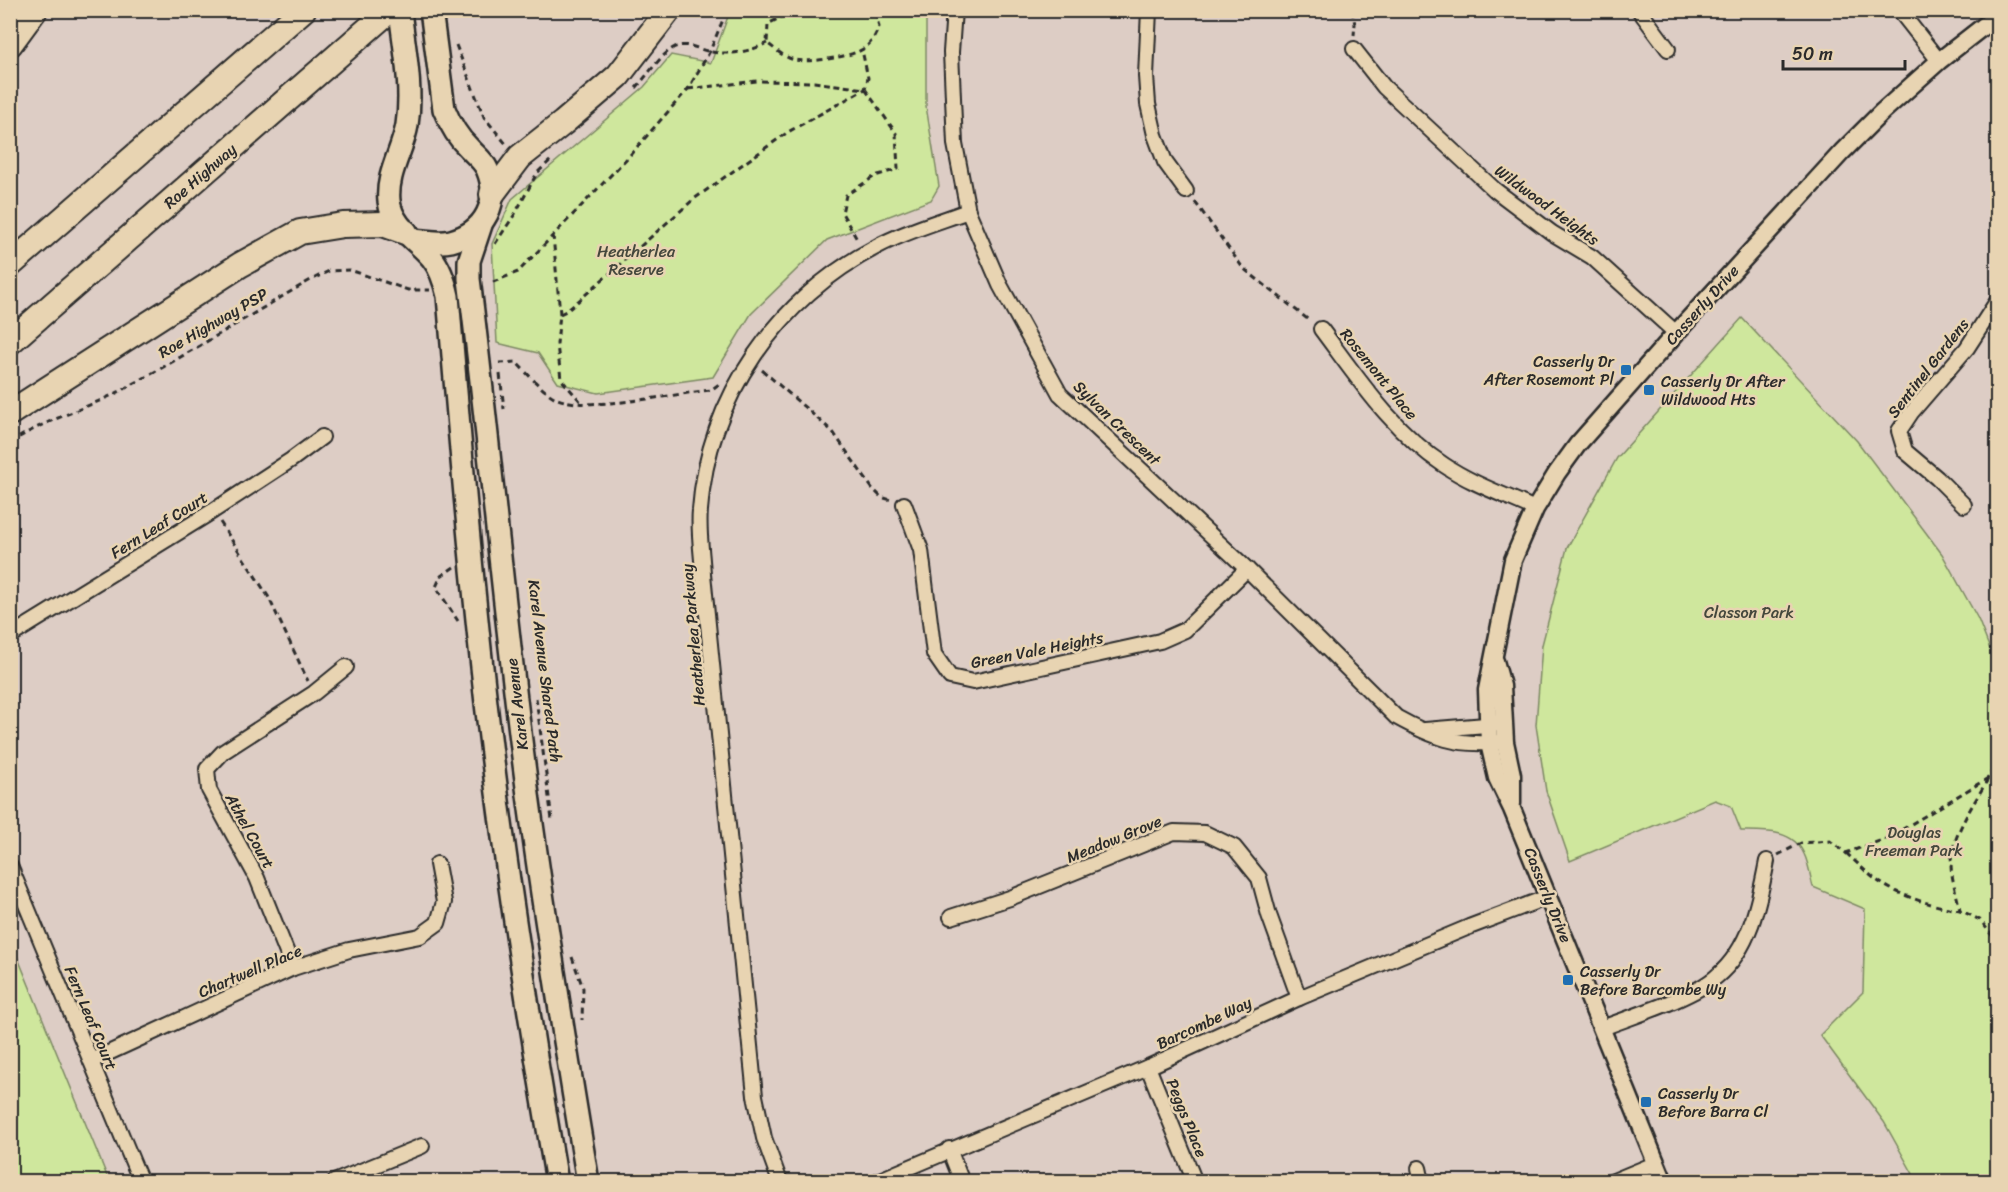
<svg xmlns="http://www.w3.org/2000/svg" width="2008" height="1192" viewBox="0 0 2008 1192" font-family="Sriracha,sans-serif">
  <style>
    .green { fill: #cfe79d; stroke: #7d8964; stroke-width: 1.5 }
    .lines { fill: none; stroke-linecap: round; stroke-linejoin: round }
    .minor-casing { stroke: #2b2b2b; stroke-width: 18 }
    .tertiary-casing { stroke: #2b2b2b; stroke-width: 21 }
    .primary-casing { stroke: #2b2b2b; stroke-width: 26 }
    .motorway-casing { stroke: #2b2b2b; stroke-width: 28 }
    .path { stroke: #2b2b2b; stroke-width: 3; stroke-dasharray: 6 4.5; stroke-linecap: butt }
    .minor { stroke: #e8d4b2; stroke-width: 14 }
    .tertiary { stroke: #e8d4b2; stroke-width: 16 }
    .primary { stroke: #e8d4b2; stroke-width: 21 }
    .motorway { stroke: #e8d4b2; stroke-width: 24 }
    .poi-dot { fill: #1f6fb2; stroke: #e8d4b2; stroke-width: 2 }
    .labels { text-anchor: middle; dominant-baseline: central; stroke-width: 5; stroke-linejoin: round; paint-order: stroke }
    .street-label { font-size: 16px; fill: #2b2b2b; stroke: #e8d4b2 }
    .park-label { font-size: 16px; fill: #44473c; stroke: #e8d4b2 }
    .poi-label { font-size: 16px; fill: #2b2b2b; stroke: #e8d4b2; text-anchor: start }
  </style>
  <rect width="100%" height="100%" fill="#ddcdc5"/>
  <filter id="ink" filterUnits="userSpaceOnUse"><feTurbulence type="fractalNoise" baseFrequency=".0167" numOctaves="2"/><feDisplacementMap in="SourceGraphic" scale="12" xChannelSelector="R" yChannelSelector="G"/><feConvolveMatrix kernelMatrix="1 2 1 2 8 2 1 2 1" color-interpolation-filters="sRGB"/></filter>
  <g filter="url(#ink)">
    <g class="green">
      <polygon points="730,11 928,11 926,18 926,106 939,186 931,200 827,240 751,314 713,377 598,393 558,383 538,353 497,343 492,244 512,199 644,87 671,55 711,63"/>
      <path d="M1742,318L1857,441L1942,554L1978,619L1997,667V1181H1917L1884,1122L1820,1035L1863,992L1865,909L1813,887C1810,876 1809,864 1804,854C1793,829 1764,831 1741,831L1731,806L1715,800L1570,861L1546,791L1536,725L1542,645L1567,548L1617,458Z"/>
      <polygon points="10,941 11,941 109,1181 11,1181"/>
    </g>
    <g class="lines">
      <defs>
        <g id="minor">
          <path d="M954,10L951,52L955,144L968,211L1000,285L1060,394L1247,569L1396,717C1432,737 1458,747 1499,742"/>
          <polyline points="1149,10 1146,76 1148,104 1155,135 1165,162 1186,191"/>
          <polyline points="1639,10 1668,49"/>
          <polyline points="1899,10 1939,61"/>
          <polyline points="1354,49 1384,87 1495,190 1552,233 1592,257 1676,333"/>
          <path d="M1321,329C1357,377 1393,432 1444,465C1472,484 1505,495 1535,509"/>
          <polyline points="904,504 921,550 934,654 950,677 973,682 1160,641 1185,630 1247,569"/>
          <polyline points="1964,505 1937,478 1905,451 1899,431 1911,413 1967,348 1998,300"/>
          <polyline points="10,636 213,511 291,460 322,437"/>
          <polyline points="1425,730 1498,724"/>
          <polyline points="10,866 141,1182"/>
          <polyline points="951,917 1010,898 1174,832 1205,833 1234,847 1259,878 1269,915 1299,998"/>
          <polyline points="293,968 257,878 209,790 207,769 223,752 314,693 346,667"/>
          <path d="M1602,1028C1633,1016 1692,998 1716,977C1750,949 1759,903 1767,861"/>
          <polyline points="91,1061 293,968 349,950 420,936 438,923 444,902 437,864"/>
          <polyline points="1148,1067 1195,1182"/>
          <polyline points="949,1149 962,1182"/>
          <polyline points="1419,1168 1422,1182"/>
          <polyline points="334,1182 422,1146"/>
          <path d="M780,1182L764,1138L755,1096L703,574C702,553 698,531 700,510C708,397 778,298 878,246C906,231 938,222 968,211"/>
          <polyline points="875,1182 1148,1067 1299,998 1469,927 1548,897"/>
          <polyline points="1611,1182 1657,1163"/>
        </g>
        <g id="tertiary">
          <polyline points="1495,661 1502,686 1505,742 1512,775 1512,804"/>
          <polyline points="1664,1182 1512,809 1497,778 1489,743 1487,690 1513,560 1535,509 1557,473 1578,444 1676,333 1842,152 1882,112 1939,61 1998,15"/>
        </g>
        <g id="primary">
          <path d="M400,10C404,48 413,87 407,125C403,150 386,174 389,201C392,227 417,240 432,258C441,269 445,283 448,296C460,441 472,585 489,729C507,880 531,1031 557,1182"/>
          <path d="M481,225L469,261V279C491,453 505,628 529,802C546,929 567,1055 588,1182"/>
          <path d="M414,240C426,241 439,244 451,241C485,232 501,202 487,169C483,160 475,155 469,148C457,137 450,124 444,109L431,10"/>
        </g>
        <g id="motorway">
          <polyline points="10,44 35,10"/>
          <polyline points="492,194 520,157 563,123 618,76 669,10"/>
          <polyline points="10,265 303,10"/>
          <polyline points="10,342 390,10"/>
          <polyline points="10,413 240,265 300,232 343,225 383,224 405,232"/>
        </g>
      </defs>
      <use href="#minor" class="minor-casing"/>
      <use href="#tertiary" class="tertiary-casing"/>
      <use href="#primary" class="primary-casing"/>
      <use href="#motorway" class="motorway-casing"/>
      <g class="path">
        <path d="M795,10L768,24L767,43C775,49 785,58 795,60C809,63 851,57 863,49C872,43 875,36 879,27L875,10"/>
        <polyline points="1352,10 1355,24 1354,35"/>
        <polyline points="456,45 484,117 507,145"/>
        <path d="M636,88C646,77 662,53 675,47C688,42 699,50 712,52C732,55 749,52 767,43"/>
        <polyline points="688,89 757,81 814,82 865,89 896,133 898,169 875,176 846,195 842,213 858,241"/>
        <polyline points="1195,202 1243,268 1310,321"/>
        <polyline points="553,235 560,314 557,344 561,379 581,402"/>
        <polyline points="495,244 515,214 537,173 553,158"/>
        <polyline points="493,282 518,272 630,155 688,89 710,51 727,10"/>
        <polyline points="560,314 568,310 694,199 788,132 865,89 868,78 862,50"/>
        <path d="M499,363L516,362C526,372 545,394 558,399C591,412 673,394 711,390L719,384"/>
        <polyline points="762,370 833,432 872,488 881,497 891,500"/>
        <polyline points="500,374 504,409"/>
        <path d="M10,443C47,418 88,409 126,388C188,354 248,316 309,281L329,271L350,270L408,290H430"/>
        <polyline points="220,522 268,596 308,681"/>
        <polyline points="454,567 441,576 436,587 458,621"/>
        <polyline points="536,698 552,820"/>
        <path d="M1988,779C1974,804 1952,834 1951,863C1951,878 1957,895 1960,910L1980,920L1998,943"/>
        <path d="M1846,853C1856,862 1865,871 1875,879C1898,896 1932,906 1960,910"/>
        <polyline points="1778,855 1801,843 1830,841 1846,853 1888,838 1988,778 1998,760"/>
        <polyline points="572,957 583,988 582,1020"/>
      </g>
      <use href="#minor" class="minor"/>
      <use href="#tertiary" class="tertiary"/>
      <use href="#primary" class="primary"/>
      <use href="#motorway" class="motorway"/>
    </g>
  </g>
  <g class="poi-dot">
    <rect x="1620" y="364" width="12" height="12" rx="3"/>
    <rect x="1643" y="384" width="12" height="12" rx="3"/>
    <rect x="1562" y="974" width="12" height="12" rx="3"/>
    <rect x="1640" y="1096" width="12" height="12" rx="3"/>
  </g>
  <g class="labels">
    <g class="street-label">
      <text transform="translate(200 176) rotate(-41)">Roe Highway</text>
      <text transform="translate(1547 205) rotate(36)">Wildwood Heights</text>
      <text transform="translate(1702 305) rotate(-48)">Casserly Drive</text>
      <text transform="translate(213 323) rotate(-30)">Roe Highway PSP</text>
      <text transform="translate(1928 368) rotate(-52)">Sentinel Gardens</text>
      <text transform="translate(1379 374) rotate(51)">Rosemont Place</text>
      <text transform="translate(1117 423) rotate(44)">Sylvan Crescent</text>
      <text transform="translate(159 525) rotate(-32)">Fern Leaf Court</text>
      <text transform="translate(693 635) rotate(-95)">Heatherlea Parkway</text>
      <text transform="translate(1037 650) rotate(-11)">Green Vale Heights</text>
      <text transform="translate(545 671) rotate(83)">Karel Avenue Shared Path</text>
      <text transform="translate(517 704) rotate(-97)">Karel Avenue</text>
      <text transform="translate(250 831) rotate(61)">Athel Court</text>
      <text transform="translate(1114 839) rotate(-22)">Meadow Grove</text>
      <text transform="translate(1548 895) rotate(68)">Casserly Drive</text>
      <text transform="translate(250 971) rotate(-23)">Chartwell Place</text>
      <text transform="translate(91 1018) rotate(67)">Fern Leaf Court</text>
      <text transform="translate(1204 1023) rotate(-25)">Barcombe Way</text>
      <text transform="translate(1187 1118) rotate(68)">Peggs Place</text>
    </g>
    <g class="park-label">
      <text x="636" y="251">Heatherlea<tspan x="636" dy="18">Reserve</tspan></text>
      <text x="1749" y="612">Classon Park</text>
      <text x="1914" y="832">Douglas<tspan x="1914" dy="18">Freeman Park</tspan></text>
    </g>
    <g class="poi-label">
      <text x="1614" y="361" text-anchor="end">Casserly Dr<tspan x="1614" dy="18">After Rosemont Pl</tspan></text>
      <text x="1661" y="381">Casserly Dr After<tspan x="1661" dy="18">Wildwood Hts</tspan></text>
      <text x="1580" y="971">Casserly Dr<tspan x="1580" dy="18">Before Barcombe Wy</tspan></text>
      <text x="1658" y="1093">Casserly Dr<tspan x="1658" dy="18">Before Barra Cl</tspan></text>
    </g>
  </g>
  <rect width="2008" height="1192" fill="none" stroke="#e8d4b2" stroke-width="36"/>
  <rect x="18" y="18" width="1972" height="1156" fill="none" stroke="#2b2b2b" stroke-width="2" filter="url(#ink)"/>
  <path d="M1783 60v9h122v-9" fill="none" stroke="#2b2b2b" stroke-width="3"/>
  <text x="1792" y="60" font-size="18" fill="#2b2b2b" stroke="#e8d4b2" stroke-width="4.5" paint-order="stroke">50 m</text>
</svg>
